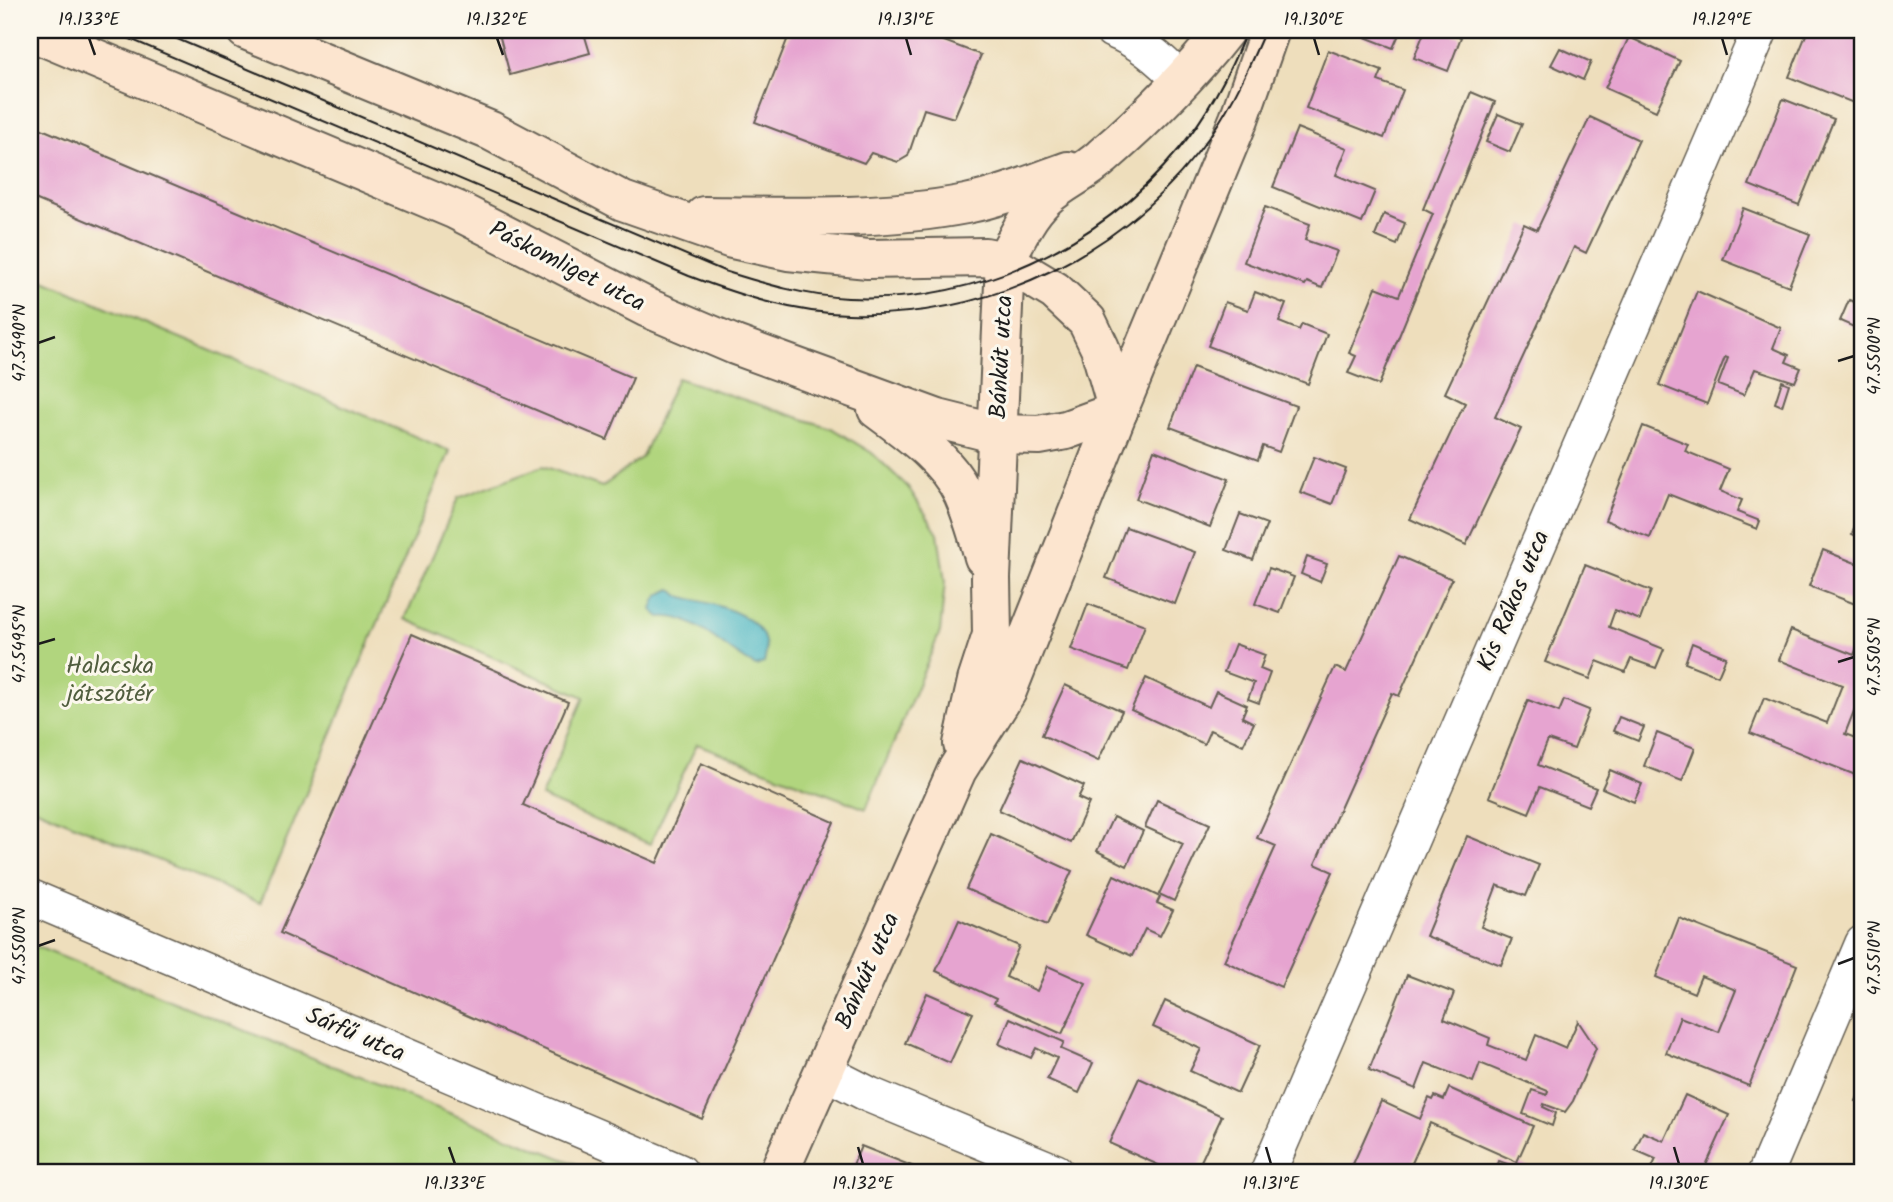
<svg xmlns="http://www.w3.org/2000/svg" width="1893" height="1202" viewBox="0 0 1893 1202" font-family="Kalam,sans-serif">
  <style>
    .green { fill: #b1d57e; stroke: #66784d; stroke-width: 2 }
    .water { fill: #48b6c2; stroke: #32696f; stroke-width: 2 }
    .building { fill: #e6a4d0 }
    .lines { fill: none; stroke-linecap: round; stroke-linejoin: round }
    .street-casing { stroke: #666054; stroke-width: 38 }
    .secondary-casing { stroke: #666054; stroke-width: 42 }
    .street { stroke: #fff; stroke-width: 35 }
    .secondary { stroke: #fce5cf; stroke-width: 38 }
    .tram { stroke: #1c1c1c; stroke-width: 2 }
    .ticks { fill: none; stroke: #1c1c1c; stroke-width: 2.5 }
    .labels { text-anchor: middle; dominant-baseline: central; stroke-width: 6; stroke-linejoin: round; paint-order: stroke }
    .street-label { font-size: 24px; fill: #1c1c1c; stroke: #fbf7ec }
    .park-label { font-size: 24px; fill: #505d3e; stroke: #fbf7ec }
    .neatline { fill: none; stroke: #1c1c1c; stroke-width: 2.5 }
    .ticks-label { font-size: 18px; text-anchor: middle; fill: #1c1c1c }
  </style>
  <rect width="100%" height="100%" fill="#fbf7ec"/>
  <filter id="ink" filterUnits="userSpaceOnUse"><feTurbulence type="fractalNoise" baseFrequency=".0143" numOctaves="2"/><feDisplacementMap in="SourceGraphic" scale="14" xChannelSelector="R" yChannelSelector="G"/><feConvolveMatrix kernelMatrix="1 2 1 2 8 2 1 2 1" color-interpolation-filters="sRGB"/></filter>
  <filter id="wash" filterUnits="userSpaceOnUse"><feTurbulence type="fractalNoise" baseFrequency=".00686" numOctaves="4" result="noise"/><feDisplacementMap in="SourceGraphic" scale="28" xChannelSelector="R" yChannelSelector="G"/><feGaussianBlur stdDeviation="1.57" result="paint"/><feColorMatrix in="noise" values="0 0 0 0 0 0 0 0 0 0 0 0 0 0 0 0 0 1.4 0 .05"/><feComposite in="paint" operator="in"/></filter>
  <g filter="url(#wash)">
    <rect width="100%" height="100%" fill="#eedebc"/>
    <g class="green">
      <polygon points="30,275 450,451 260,903 30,806"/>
      <polygon points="677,378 831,428 872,453 908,487 938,533 945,582 940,632 866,809 697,744 650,844 541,797 584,697 405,619 458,498 543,466 602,487 642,457"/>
      <polygon points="30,944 596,1172 30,1172"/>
    </g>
    <path class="water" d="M671,589L679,596C714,605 778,614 764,663L756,666C725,652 696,613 660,617L652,610C655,597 659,594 671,589Z"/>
    <g id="blocks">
      <g class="building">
        <polygon points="498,30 583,30 590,53 510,75"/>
        <polygon points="791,30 915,30 981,55 954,118 924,109 908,156 898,162 871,153 864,163 755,122"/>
        <polygon points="1347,30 1401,30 1393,48"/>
        <polygon points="1425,30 1441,30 1461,37 1448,71 1414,58"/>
        <polygon points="1666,30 1687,30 1683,38"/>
        <polygon points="1808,30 1863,30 1863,85 1856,104 1789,77"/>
        <polygon points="1629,37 1680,61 1656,111 1605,88"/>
        <polygon points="1560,48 1591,62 1583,80 1551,65"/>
        <polygon points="1328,50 1382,71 1378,81 1403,90 1384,138 1306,108"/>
        <polygon points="1471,92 1495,102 1379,385 1348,373 1356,356 1349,353 1376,287 1399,296 1433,214 1423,209"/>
        <polygon points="1783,99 1834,119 1799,205 1749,185"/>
        <polygon points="1498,114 1522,124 1510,152 1486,142"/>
        <polygon points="1590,117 1639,140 1586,253 1574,247 1495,417 1521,429 1466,545 1410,519 1465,403 1445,393 1524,224 1537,230"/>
        <polygon points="30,124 633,378 607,440 30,197"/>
        <polygon points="1297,128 1347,148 1336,175 1375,191 1362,223 1273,187"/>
        <polygon points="1265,207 1310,224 1305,240 1337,251 1322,288 1307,282 1305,285 1244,262"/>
        <polygon points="1743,208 1810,234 1789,286 1723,260"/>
        <polygon points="1384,214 1405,223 1397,245 1375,236"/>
        <polygon points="1697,291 1781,328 1773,348 1789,355 1786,362 1801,368 1795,382 1755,369 1744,395 1718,385 1728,358 1725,357 1707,404 1659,385"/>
        <polygon points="1255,292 1286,304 1279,322 1299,330 1302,324 1327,334 1308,384 1208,346 1225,302 1248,310"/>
        <polygon points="1849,300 1863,305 1863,331 1840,321"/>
        <polygon points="1193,367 1296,406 1279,452 1263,446 1258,460 1170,427"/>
        <polygon points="1782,381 1789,384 1782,406 1775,403"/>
        <polygon points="1643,426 1688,444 1685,451 1729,469 1720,491 1742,500 1737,512 1760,521 1757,529 1668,494 1650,538 1605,520"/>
        <polygon points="1154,450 1229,479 1210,527 1136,499"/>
        <polygon points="1314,457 1346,469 1332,504 1300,492"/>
        <polygon points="1863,506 1863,539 1852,534"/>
        <polygon points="1240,514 1267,524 1253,560 1226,550"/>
        <polygon points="1126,527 1195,552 1175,604 1106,578"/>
        <polygon points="1823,550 1863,566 1863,607 1809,586"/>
        <polygon points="1399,556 1452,579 1399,696 1392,693 1315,864 1333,872 1281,987 1224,961 1276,846 1257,838 1335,667 1346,672"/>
        <polygon points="1307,557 1327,564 1320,582 1301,574"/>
        <polygon points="1585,565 1651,591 1640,620 1615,610 1609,627 1664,649 1656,668 1631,659 1625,672 1597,661 1590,679 1545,662"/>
        <polygon points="1269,568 1294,577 1280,613 1255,604"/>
        <polygon points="1088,604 1145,625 1128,670 1071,649"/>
        <polygon points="1791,630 1854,655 1863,633 1863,688 1845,734 1863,741 1863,778 1750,733 1764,698 1827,723 1842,685 1779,660"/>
        <polygon points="412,634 568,702 523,805 657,863 701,763 834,822 702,1119 280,933"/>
        <polygon points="1692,643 1726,657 1718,676 1685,663"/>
        <polygon points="1235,644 1265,655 1260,669 1270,673 1259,703 1248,699 1254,683 1224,672"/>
        <polygon points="1146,678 1209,707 1216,691 1247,705 1242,717 1254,723 1243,745 1210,730 1204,744 1131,710"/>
        <polygon points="1065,685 1122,711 1098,761 1042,735"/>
        <polygon points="1528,700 1559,712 1564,700 1589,710 1574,749 1548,740 1538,765 1596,788 1588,806 1540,787 1529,813 1489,797"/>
        <polygon points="1619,717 1644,727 1638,741 1613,731"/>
        <polygon points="1657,733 1695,748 1682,781 1644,766"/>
        <polygon points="1023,758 1084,786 1078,798 1089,803 1071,843 999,810"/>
        <polygon points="1610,770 1642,784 1634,802 1602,788"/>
        <polygon points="1157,800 1210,824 1174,901 1159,894 1183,844 1145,827"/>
        <polygon points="1113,817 1143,831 1127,866 1097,851"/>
        <polygon points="991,834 1072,871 1047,925 966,889"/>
        <polygon points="1467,836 1539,865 1526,896 1497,885 1481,927 1512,939 1501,965 1426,936"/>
        <polygon points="1114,875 1160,897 1157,903 1173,910 1160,936 1145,929 1132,956 1086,935"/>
        <polygon points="1679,918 1797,965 1749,1086 1666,1053 1680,1017 1719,1032 1736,990 1701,976 1694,993 1656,977"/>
        <polygon points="959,920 1019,946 1006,977 1037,991 1048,966 1086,983 1062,1034 994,1003 996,999 936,971"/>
        <polygon points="1407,975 1454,993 1444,1019 1490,1038 1488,1045 1526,1060 1536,1035 1566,1048 1578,1021 1596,1048 1573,1101 1565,1112 1544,1104 1543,1107 1556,1113 1552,1126 1523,1114 1532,1090 1547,1095 1548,1091 1480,1063 1473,1082 1426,1063 1416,1089 1369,1070"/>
        <polygon points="927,993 973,1013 950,1063 905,1043"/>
        <polygon points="1165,1001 1260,1045 1238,1093 1190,1071 1201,1049 1153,1027"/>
        <polygon points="1010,1018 1064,1042 1061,1049 1093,1063 1079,1093 1047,1079 1057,1058 1036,1048 1031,1058 999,1044"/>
        <polygon points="1139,1078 1222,1116 1196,1172 1174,1172 1109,1143"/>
        <polygon points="1863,1085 1863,1104 1856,1101"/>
        <polygon points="1449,1088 1533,1126 1517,1162 1430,1123 1408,1172 1371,1172 1353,1164 1381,1101 1420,1119 1429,1098 1433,1100 1435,1096 1444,1100"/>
        <polygon points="1685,1095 1729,1115 1703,1172 1650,1172 1656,1159 1635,1150 1643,1132 1664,1141"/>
        <polygon points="861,1146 917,1168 915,1172 850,1172"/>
        <polygon points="1499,1161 1513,1166 1511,1172 1495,1172"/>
        <polygon points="1518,1163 1541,1172 1513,1172"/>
      </g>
    </g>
  </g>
  <g filter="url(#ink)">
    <use href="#blocks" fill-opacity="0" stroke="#666054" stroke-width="2"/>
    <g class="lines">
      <defs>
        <g id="street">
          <path d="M1112,30C1140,41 1161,59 1181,81"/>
          <polyline points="30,897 680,1172"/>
          <polyline points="823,1071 870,1095 1056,1172"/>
          <polyline points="1268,1172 1760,30"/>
          <polyline points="1766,1172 1863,943"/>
        </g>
        <g id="secondary">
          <polyline points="246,30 491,131 623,201 732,239 788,251 868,259 985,257 1005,261 1055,291 1087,321 1100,348 1118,411"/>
          <polyline points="30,31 456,210 648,308 735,345 938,419 998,434 1039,435 1066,430 1118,411"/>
          <path d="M704,216C788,217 883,220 966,204C1001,197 1035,183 1068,171"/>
          <path d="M877,409C908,432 946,458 963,494C972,514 978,536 984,557"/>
          <path d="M963,744L977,681L992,635L991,578L1005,261C1016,240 1027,215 1045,198C1062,182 1085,173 1102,157C1146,119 1189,76 1225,30"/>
          <polyline points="779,1172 957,770 1007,691 1118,411 1239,119 1270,30"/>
        </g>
      </defs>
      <use href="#street" class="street-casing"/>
      <use href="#secondary" class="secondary-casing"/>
      <use href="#street" class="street"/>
      <use href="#secondary" class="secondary"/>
      <g class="tram">
        <path d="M109,30L689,276C739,295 793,313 848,314C992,319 1129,252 1212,133C1234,101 1250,65 1265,30"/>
        <path d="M156,30L724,271C765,284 806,296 848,298C975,304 1099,247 1179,149C1208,114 1230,72 1247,30"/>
      </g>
    </g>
  </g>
  <path class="ticks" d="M89,38L95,55M497,38L503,55M906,38L911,55M1314,38L1319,55M1722,38L1727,55M38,343L55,337M1838,361L1854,356M38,644L55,639M1838,662L1854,657M38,946L55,940M1838,964L1854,958M449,1147L455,1164M858,1147L863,1164M1266,1147L1271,1164M1674,1147L1679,1164"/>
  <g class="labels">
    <g class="street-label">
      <text transform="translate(567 267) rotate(27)">Páskomliget utca</text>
      <text transform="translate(1002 357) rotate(-87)">Bánkút utca</text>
      <text transform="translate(1514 601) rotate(-67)">Kis Rákos utca</text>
      <text transform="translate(868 971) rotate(-66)">Bánkút utca</text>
      <text transform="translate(355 1035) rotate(23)">Sárfű utca</text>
    </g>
    <g class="park-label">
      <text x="110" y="666">Halacska<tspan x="110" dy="28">játszótér</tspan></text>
    </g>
  </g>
  <rect width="1893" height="1202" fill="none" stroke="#fbf7ec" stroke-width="77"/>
  <rect x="38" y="38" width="1816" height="1126" class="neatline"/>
  <g class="ticks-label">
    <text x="89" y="25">19.133°E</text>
    <text x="497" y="25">19.132°E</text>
    <text x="906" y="25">19.131°E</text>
    <text x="1314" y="25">19.130°E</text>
    <text x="1722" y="25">19.129°E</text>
    <text transform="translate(19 343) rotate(-90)" y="6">47.5490°N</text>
    <text transform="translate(1874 356) rotate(-90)" y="6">47.5500°N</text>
    <text transform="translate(19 644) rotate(-90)" y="6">47.5495°N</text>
    <text transform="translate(1874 657) rotate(-90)" y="6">47.5505°N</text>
    <text transform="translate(19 946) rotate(-90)" y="6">47.5500°N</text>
    <text transform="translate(1874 958) rotate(-90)" y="6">47.5510°N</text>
    <text x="455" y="1189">19.133°E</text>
    <text x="863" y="1189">19.132°E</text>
    <text x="1271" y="1189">19.131°E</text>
    <text x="1679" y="1189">19.130°E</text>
  </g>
</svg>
